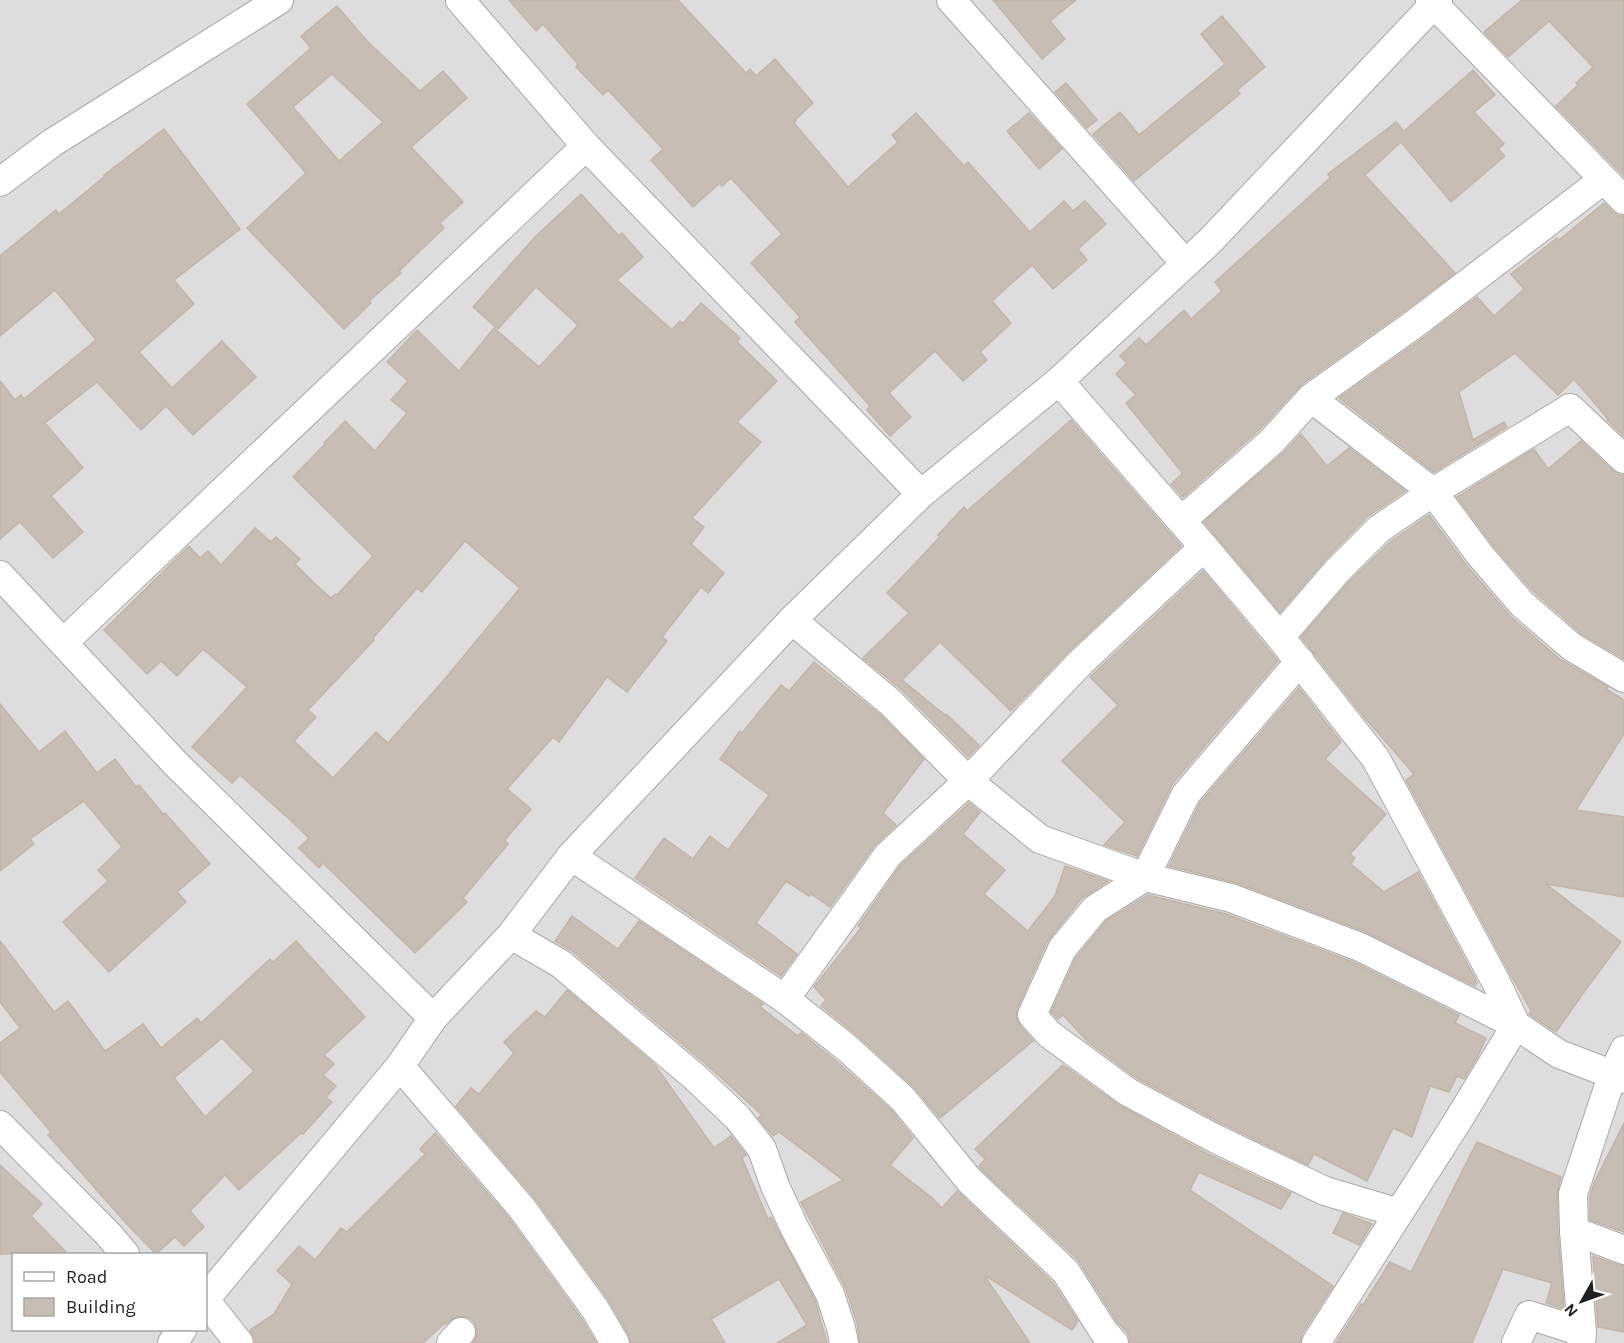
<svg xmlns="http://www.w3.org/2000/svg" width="1624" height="1343" viewBox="0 0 1624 1343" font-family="Karla,sans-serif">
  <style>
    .residential { fill: #dedddd; fill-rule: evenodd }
    .building { fill: #c6bdb5; stroke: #c3b4a8; stroke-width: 1.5; fill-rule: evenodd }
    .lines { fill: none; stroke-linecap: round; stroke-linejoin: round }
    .minor-casing { stroke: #a7a7a7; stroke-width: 30 }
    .minor { stroke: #fff; stroke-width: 28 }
  </style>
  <rect width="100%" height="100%" fill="#f1ede6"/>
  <path class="residential" d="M0,0H1624V1343H0ZM14,1254H206V1330H14Z"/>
  <g class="building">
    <polygon points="509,0 678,0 746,73 750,69 756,76 775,59 813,103 795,120 796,121 794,123 848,187 898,142 892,135 916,113 964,166 968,162 1030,232 1064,201 1073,211 1085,201 1106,224 1078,249 1087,260 1053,289 1032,265 992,301 1011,323 980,352 987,360 963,381 935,351 889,393 911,417 890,436 867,410 870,406 795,322 800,317 751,263 782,234 731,178 722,186 720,183 693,207 651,160 663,149 608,90 603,95 576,67 578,64 543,24 536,31"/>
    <polygon points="993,0 1076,0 1050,21 1065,39 1042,59"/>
    <polygon points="1522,0 1624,0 1624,176 1556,106 1578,85 1576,83 1593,67 1549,21 1508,57 1484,32"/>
    <path d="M337,6L367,41L420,91L443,71L467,98L411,147L463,202L440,223L444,228L399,271L401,273L369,301L371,303L344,329L247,228L306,173L247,104L311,48L301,36ZM332,74L383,122L339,161L293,107Z"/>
    <polygon points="1222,16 1265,67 1237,90 1240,94 1134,181 1093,134 1120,112 1139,135 1225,64 1201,34"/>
    <polygon points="1473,70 1495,95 1474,112 1504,144 1498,149 1505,156 1451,202 1401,142 1365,175 1455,273 1407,309 1301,385 1259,430 1183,497 1171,484 1182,474 1181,471 1126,403 1136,395 1116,374 1127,363 1120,356 1139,338 1146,345 1184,310 1191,319 1222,291 1215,282 1330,178 1328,174 1396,122 1404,131"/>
    <polygon points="1066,83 1097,120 1087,128 1055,92"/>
    <polygon points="1029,113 1062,149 1039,169 1007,131"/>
    <polygon points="164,129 240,229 174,280 194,304 139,352 172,388 222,341 256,377 193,435 166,406 141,430 97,382 45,423 83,468 51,496 83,532 53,558 20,522 0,539 0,381 15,400 21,395 24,399 96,340 55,290 0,336 0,256 56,210 59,214 105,176 104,175"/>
    <path d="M581,194L619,236L622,233L643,257L617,280L672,330L680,321L683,323L701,303L740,338L737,342L777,381L737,422L761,442L692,518L704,527L691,544L724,573L708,593L701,587L662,637L667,641L627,692L607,677L559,742L553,737L507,789L531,809L505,840L508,844L463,898L467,902L415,953L323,863L319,868L299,848L309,838L288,818L240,775L232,783L192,747L247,687L203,649L177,676L161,661L147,674L104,630L189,546L200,558L208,551L221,565L255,528L271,542L276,537L300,559L295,564L314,583L331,598L336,594L337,595L373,556L293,477L325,444L324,443L345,421L375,451L407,413L391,400L408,381L387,362L417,330L459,371L494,328L539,367L578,325L536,287L498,329L473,307L535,237ZM465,541L520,588L444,680L388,743L376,732L333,778L294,741L316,717L308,710L374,640L373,638L417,588L422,592Z"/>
    <polygon points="1604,203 1613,212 1619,216 1624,216 1624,436 1607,420 1608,419 1574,379 1558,395 1515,353 1459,392 1473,440 1504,422 1507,427 1434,472 1339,398 1427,335 1477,297 1494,316 1524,289 1511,274 1557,238 1559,240"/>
    <polygon points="1071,420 1181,546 1070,650 1011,711 940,642 902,680 945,715 946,714 979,745 968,757 902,690 863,658 909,613 887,593 940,537 938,535 964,507 967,511"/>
    <polygon points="1301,434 1327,466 1349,448 1405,491 1367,517 1325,560 1280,612 1204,522 1282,454"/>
    <polygon points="1581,441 1613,471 1620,475 1624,475 1624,659 1582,634 1534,592 1493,545 1457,497 1534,449 1548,469"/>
    <polygon points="1429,515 1467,566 1511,617 1561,660 1608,687 1606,689 1624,700 1624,734 1576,810 1624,817 1624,897 1546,884 1621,942 1584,992 1556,1032 1529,1014 1531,1010 1513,979 1406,780 1414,774 1364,717 1301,637 1349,582 1390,542"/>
    <polygon points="1203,571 1278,661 1173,783 1137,856 1104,845 1125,822 1062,761 1118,705 1090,677"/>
    <polygon points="814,662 879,714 924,759 883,813 896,825 875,845 830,907 811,894 809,896 786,881 756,923 797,954 781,976 635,878 664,838 693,859 710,836 728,850 769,795 720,759 740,731 742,733 781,685 789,691"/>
    <polygon points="1299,688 1341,742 1325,759 1386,814 1350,854 1355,858 1351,864 1384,892 1418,872 1477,982 1475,986 1366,932 1237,883 1169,866 1200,803"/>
    <polygon points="0,704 39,752 65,731 97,773 115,759 136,787 139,785 163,814 165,813 210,864 177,892 186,902 109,972 63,922 108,881 98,870 122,847 84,801 30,839 34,844 0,871"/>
    <polygon points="969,803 980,812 963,834 1005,870 984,894 1028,931 1055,896 1065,866 1108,881 1082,898 1047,942 1017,1009 1016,1017 1019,1025 1033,1041 940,1118 914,1087 858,1036 821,1006 826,1000 814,987 861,928 858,926 900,866"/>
    <polygon points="1148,895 1226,914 1353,962 1459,1015 1455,1023 1486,1038 1478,1056 1464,1079 1457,1076 1449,1092 1430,1086 1412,1137 1393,1128 1367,1181 1314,1154 1308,1165 1223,1124 1137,1078 1088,1042 1063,1015 1058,1019 1051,1012 1076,958 1106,921"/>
    <polygon points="572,916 618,949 639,921 763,1004 760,1007 798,1036 801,1033 836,1061 891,1110 913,1138 890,1165 931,1197 942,1208 957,1191 1053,1283 1078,1321 1072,1330 984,1275 1030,1343 860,1343 857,1323 846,1289 801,1202 843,1180 779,1132 773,1136 758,1118 762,1115 707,1065 572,951 555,941"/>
    <path d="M0,941L54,1012L68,1001L105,1051L143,1024L161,1048L197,1018L201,1023L270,959L273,962L296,941L365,1017L324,1055L334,1064L323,1075L336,1086L326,1097L332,1102L303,1134L301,1133L239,1190L225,1175L190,1211L204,1227L184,1246L175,1237L156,1254L126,1223L48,1135L51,1132L0,1072V1043L20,1028L0,1002ZM222,1038L254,1071L205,1117L174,1078Z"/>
    <polygon points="567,990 655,1065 714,1148 731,1136 746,1155 742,1158 768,1219 771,1217 815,1300 827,1343 777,1343 807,1325 779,1279 711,1319 725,1343 631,1343 629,1335 608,1299 534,1197 456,1106 471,1088 479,1094 514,1053 504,1042 536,1011 545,1017"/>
    <polygon points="1063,1065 1120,1106 1208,1154 1291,1193 1281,1209 1199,1172 1190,1190 1333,1286 1302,1334 1300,1343 1130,1343 1130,1339 1127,1332 1117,1322 1078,1260 981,1169 979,1166 985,1159 975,1149"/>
    <polygon points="1624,1123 1624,1232 1590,1220 1590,1196 1594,1183"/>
    <polygon points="435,1133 508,1217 581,1318 596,1343 473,1343 477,1335 476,1326 472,1319 464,1316 455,1317 446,1324 445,1323 423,1343 255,1343 255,1340 250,1330 274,1314 292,1284 277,1271 299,1246 315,1260 341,1228 347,1232 425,1154 420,1149"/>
    <polygon points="1477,1142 1561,1177 1557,1194 1558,1232 1564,1309 1546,1303 1552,1283 1503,1269 1472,1343 1336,1343 1361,1304 1363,1305 1390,1262 1411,1272"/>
    <polygon points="0,1165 42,1204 31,1216 68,1254 0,1254"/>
    <polygon points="1343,1213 1372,1224 1359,1245 1333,1233"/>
    <polygon points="1593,1256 1618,1265 1624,1266 1624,1332 1598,1327"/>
  </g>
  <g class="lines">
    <defs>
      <g id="minor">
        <polyline points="460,0 586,146 921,494"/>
        <polyline points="951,0 1185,263"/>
        <polyline points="1430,0 1624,200"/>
        <polyline points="0,182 52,143 279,0"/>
        <polyline points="1059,381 1204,547 1280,637 1376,759 1496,982 1516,1025 1559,1054 1624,1079"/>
        <polyline points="1311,398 1433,492 1480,555 1522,604 1572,647 1624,678"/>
        <polyline points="1182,520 1271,442 1311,398 1417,322 1603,180"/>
        <polyline points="0,575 174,762 433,1018"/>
        <polyline points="792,620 890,702 968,781 1040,839 1145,877 1231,898 1360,947 1516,1025 1457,1122 1316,1343"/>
        <polyline points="1280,637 1337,571 1379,529 1433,492 1570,408 1624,459"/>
        <polyline points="63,643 586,146"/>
        <polyline points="1300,661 1186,794 1145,877 1095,909 1062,949 1032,1015 1049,1034 1128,1092 1216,1139 1325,1191 1399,1213"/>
        <polyline points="571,856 785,999 847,1048 903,1099 969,1180 1066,1272 1104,1332 1114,1343"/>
        <polyline points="511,935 561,964 696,1078 737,1117 762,1149 775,1186 795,1229 830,1294 841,1328 844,1343"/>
        <polyline points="785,999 888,855 968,781 1081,662 1204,547"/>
        <polyline points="400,1066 521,1207 595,1309 615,1343"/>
        <polyline points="0,1125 109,1235 125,1254"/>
        <polyline points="1574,1231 1624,1250"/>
        <polyline points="206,1298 400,1066 433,1018 511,935 571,856 792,620 921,494 1059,381 1210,241 1438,0"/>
        <polyline points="206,1301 239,1343"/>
        <polyline points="172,1343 182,1330"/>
        <polyline points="451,1343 461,1332"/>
        <polyline points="1516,1343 1529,1315 1582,1332"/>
        <polyline points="1581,1343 1582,1332 1574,1231 1573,1194 1612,1076 1624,1050"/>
      </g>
    </defs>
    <use href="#minor" class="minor-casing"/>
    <use href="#minor" class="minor"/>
  </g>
  <rect x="12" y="1253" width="195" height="78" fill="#ffffff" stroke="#a6a6a6" stroke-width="1.5"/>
  <rect x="24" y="1272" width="30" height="9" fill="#ffffff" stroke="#a6a6a6" stroke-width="1.5"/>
  <text x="66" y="1283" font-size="18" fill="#202020">Road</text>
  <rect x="24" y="1298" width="30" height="18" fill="#c6bdb5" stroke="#a6a6a6" stroke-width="1.5"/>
  <text x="66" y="1313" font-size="18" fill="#202020">Building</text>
  <g transform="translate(1582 1301) rotate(230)" stroke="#ffffff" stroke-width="4.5" paint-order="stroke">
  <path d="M0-4.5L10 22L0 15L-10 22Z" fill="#202020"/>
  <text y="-9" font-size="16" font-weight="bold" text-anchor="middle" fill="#202020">N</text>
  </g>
</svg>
